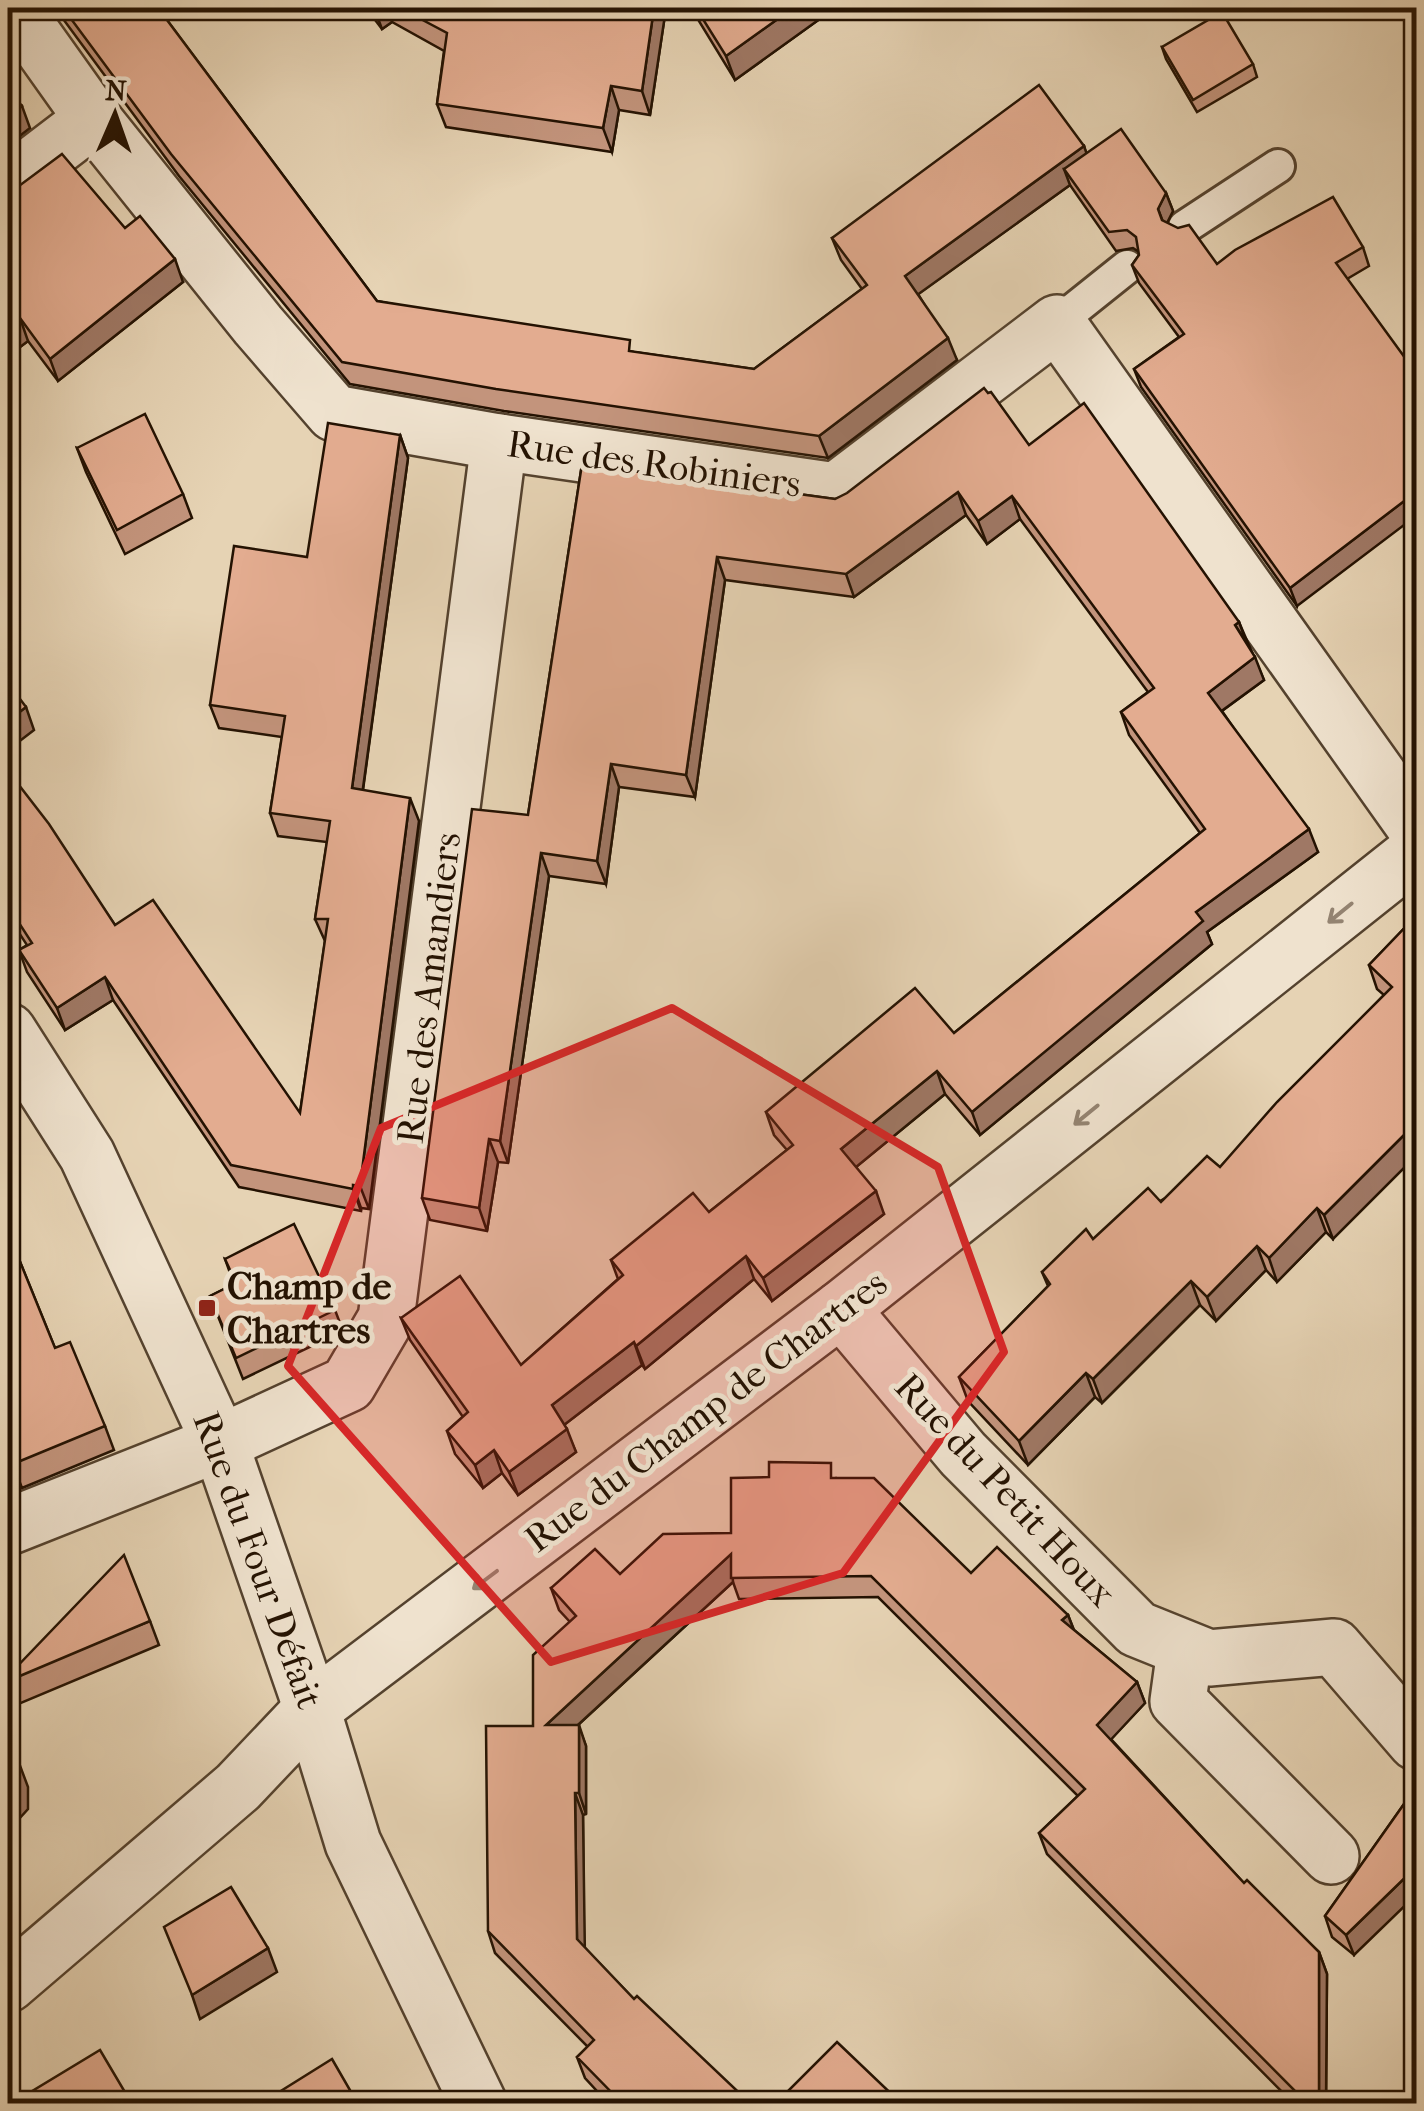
<svg xmlns="http://www.w3.org/2000/svg" width="1424" height="2111" viewBox="0 0 1424 2111" font-family="'IM FELL French Canon',serif">
  <style>
    .lines { fill: none; stroke-linecap: round; stroke-linejoin: round }
    .lane-casing { stroke: #54422e; stroke-width: 38 }
    .street-casing { stroke: #54422e; stroke-width: 60 }
    .lane { stroke: #efe2ce; stroke-width: 32 }
    .street { stroke: #efe2ce; stroke-width: 55 }
    .wall { fill: #c3947c; stroke: #241202; stroke-width: 2.5 }
    .shaded-wall { fill: #9f7865; stroke: #241202; stroke-width: 2.5 }
    .building { fill: #e3ac90; stroke: #241202; stroke-width: 2.5 }
    .oneway { stroke: #948472 }
    .marked { fill: #d62828; fill-opacity: 0.2; stroke: #d62828; stroke-width: 8; stroke-linejoin: round }
    .poi-dot { fill: #8f2418; stroke: #efe2ce; stroke-width: 4 }
    .labels { text-anchor: middle; dominant-baseline: central; stroke-width: 10; stroke-linejoin: round; paint-order: stroke }
    .street-label { font-size: 38px; fill: #241202; stroke: #efe2ce }
    .poi-label { font-size: 38px; font-weight: bold; fill: #241202; stroke: #efe2ce; text-anchor: start }
  </style>
  <rect width="100%" height="100%" fill="#e6d3b4"/>
  <filter id="stains"><feTurbulence type="fractalNoise" baseFrequency=".002" numOctaves="4"/><feColorMatrix values="0 0 0 0 .2 0 0 0 0 .09 0 0 0 0 .02 0 0 0 .5 -.17"/></filter>
  <radialGradient id="worn" r=".72"><stop offset=".6" stop-color="#630" stop-opacity="0"/><stop offset="1" stop-color="#630" stop-opacity=".3"/></radialGradient>
  <g class="lines">
    <defs>
      <g id="lane">
        <polyline points="1185,227 1278,166"/>
        <polyline points="1057,323 1127,267"/>
      </g>
      <g id="street">
        <polyline points="14,8 93,119 258,325 334,413 499,442 836,491 1057,323 1416,828"/>
        <polyline points="8,184 93,119"/>
        <polyline points="8,1031 87,1155 220,1443 312,1709 353,1843 479,2104"/>
        <polyline points="841,1309 963,1454 1137,1629 1209,1658 1334,1647 1416,1742"/>
        <polyline points="8,1527 220,1443 348,1384 386,1319 499,442"/>
        <polyline points="1185,1650 1178,1701 1331,1856"/>
        <polyline points="8,1984 238,1787 312,1709 841,1309 1416,852"/>
      </g>
    </defs>
    <use href="#lane" class="lane-casing"/>
    <use href="#street" class="street-casing"/>
    <use href="#lane" class="lane"/>
    <use href="#street" class="street"/>
  </g>
  <g class="wall">
    <polygon points="55,8 158,8 377,301 634,352 754,369 862,289 841,260 832,238 1084,146 1086,153 1166,193 1173,211 1167,223 1217,264 1363,247 1369,266 1347,279 1297,606 1141,387 1134,369 1179,337 1139,283 1132,265 1139,255 1139,252 1133,248 1116,251 1070,185 918,294 957,360 828,458 504,411 350,384 179,176"/>
    <polygon points="366,8 662,8 665,15 650,115 619,110 612,152 446,127 437,104 444,51 392,22 382,29"/>
    <polygon points="691,8 835,8 735,80"/>
    <polygon points="1162,47 1253,64 1257,77 1197,112 1166,59"/>
    <polygon points="8,191 125,228 183,282 58,381 28,341 8,356"/>
    <polygon points="400,435 408,458 363,790 419,821 369,1209 361,1208 361,1211 239,1187 113,1000 65,1030 27,972 19,950 27,945 8,916 8,771 115,925 300,1113 325,941 315,919 327,842 278,836 270,813 282,737 219,728 210,705 307,557"/>
    <polygon points="1029,445 1239,622 1264,680 1222,711 1318,852 1207,932 1212,944 980,1135 945,1094 856,1167 884,1214 772,1301 754,1279 645,1369 642,1365 564,1425 576,1452 518,1495 502,1473 483,1488 455,1454 447,1431 463,1417 410,1340 401,1318 521,1365 618,1279 611,1260 709,1212 787,1150 774,1135 766,1112 954,1033 1200,833 1129,735 1121,712 1148,692 1020,519 987,544 966,515 854,597 725,580 695,797 619,787 606,884 549,876 508,1163 498,1162 487,1231 430,1220 422,1198 528,815 582,464 835,499"/>
    <polygon points="77,448 183,494 192,518 125,554 86,472"/>
    <polygon points="1416,916 1333,1239 1326,1232 1277,1282 1266,1270 1216,1321 1200,1305 1102,1403 1095,1397 1028,1465 968,1401 959,1377 1048,1286 1042,1272 1093,1239 1220,1167 1384,995 1377,989 1369,965"/>
    <polygon points="8,1232 55,1348 105,1426 114,1450 22,1488 8,1452"/>
    <polygon points="225,1259 335,1310 343,1331 243,1379 210,1296 234,1284"/>
    <polygon points="836,1478 971,1573 1068,1615 1074,1630 1137,1682 1145,1703 1111,1739 1244,1883 1319,1952 1327,1974 1326,2104 1294,2104 1047,1854 1039,1833 1078,1796 878,1597 739,1599 733,1582 578,1725 586,1746 586,1814 583,1815 584,1947 634,1999 751,2104 609,2104 585,2078 577,2057 588,2047 495,1953 488,1931 533,1726 570,1622 559,1610 551,1588 620,1574 731,1533"/>
    <polygon points="150,1621 159,1645 9,1708 8,1676"/>
    <polygon points="1416,1787 1354,1955 1332,1937 1325,1916"/>
  </g>
  <g class="shaded-wall">
    <polygon points="374,8 387,8 392,22 382,29"/>
    <polygon points="654,8 662,8 665,15 650,115 642,91"/>
    <polygon points="793,8 835,8 735,80 726,56"/>
    <polygon points="611,86 619,110 612,152 603,128"/>
    <polygon points="22,106 30,128 8,145 8,116"/>
    <polygon points="1084,146 1092,169 1064,169 1070,185 913,298 905,276"/>
    <polygon points="1166,193 1173,211 1165,227 1158,209"/>
    <polygon points="175,259 183,282 58,381 50,359"/>
    <polygon points="20,318 28,341 8,356 8,327"/>
    <polygon points="948,338 957,360 828,458 819,436"/>
    <polygon points="400,435 408,458 360,810 352,788"/>
    <polygon points="958,492 966,515 854,597 846,574"/>
    <polygon points="1416,492 1416,516 1297,606 1290,588"/>
    <polygon points="1012,496 1020,519 987,544 978,521"/>
    <polygon points="717,557 725,580 695,797 686,775"/>
    <polygon points="1239,622 1247,644 1235,625"/>
    <polygon points="1255,657 1264,680 1216,715 1208,693"/>
    <polygon points="26,707 34,730 8,750 8,721"/>
    <polygon points="611,764 619,787 606,884 597,861"/>
    <polygon points="410,798 419,821 369,1209 360,1186"/>
    <polygon points="1309,829 1318,852 1207,932 1212,944 980,1135 972,1112 1196,912"/>
    <polygon points="541,853 549,876 508,1163 500,1141"/>
    <polygon points="105,977 113,1000 65,1030 57,1008"/>
    <polygon points="937,1071 945,1094 850,1172 841,1149"/>
    <polygon points="1416,1123 1416,1156 1333,1239 1324,1215"/>
    <polygon points="489,1139 498,1162 487,1231 479,1208"/>
    <polygon points="353,1185 361,1208 361,1211 353,1189"/>
    <polygon points="876,1191 884,1214 772,1301 763,1278"/>
    <polygon points="1317,1208 1326,1232 1277,1282 1269,1258"/>
    <polygon points="1257,1246 1266,1270 1216,1321 1207,1297"/>
    <polygon points="746,1256 754,1279 645,1369 636,1346"/>
    <polygon points="1191,1281 1200,1305 1102,1403 1093,1379"/>
    <polygon points="634,1342 642,1365 560,1428 552,1405"/>
    <polygon points="1086,1373 1095,1397 1028,1465 1019,1441"/>
    <polygon points="567,1429 576,1452 518,1495 509,1472"/>
    <polygon points="494,1450 502,1473 483,1488 475,1465"/>
    <polygon points="731,1554 733,1582 554,1747 546,1725"/>
    <polygon points="1068,1615 1076,1636 1062,1620"/>
    <polygon points="1137,1682 1145,1703 1105,1746 1097,1725"/>
    <polygon points="579,1725 586,1746 586,1814 579,1793"/>
    <polygon points="19,1763 28,1787 28,1809 8,1831 8,1798"/>
    <polygon points="575,1793 583,1815 585,1960 577,1939"/>
    <polygon points="1416,1867 1416,1895 1354,1955 1346,1935"/>
    <polygon points="268,1948 277,1972 200,2019 192,1995"/>
    <polygon points="1319,1952 1327,1974 1326,2104 1319,2104"/>
  </g>
  <g class="building">
    <polygon points="63,8 158,8 377,301 630,340 629,351 754,369 867,285 832,238 1039,85 1084,146 905,276 948,338 819,436 496,389 342,362 171,154"/>
    <polygon points="400,8 654,8 642,91 611,86 603,128 437,104 447,33"/>
    <polygon points="696,8 793,8 726,56"/>
    <polygon points="1222,12 1253,64 1193,100 1162,47"/>
    <polygon points="8,89 22,106 8,116"/>
    <polygon points="1121,129 1166,193 1158,209 1162,220 1178,228 1189,225 1217,264 1235,250 1333,197 1363,247 1336,263 1416,373 1416,492 1290,588 1134,369 1184,334 1132,265 1139,255 1136,237 1127,230 1109,232 1064,169"/>
    <polygon points="62,154 125,228 140,216 175,259 50,359 20,318 8,327 8,191 19,186"/>
    <polygon points="984,388 988,393 991,392 1029,445 1084,403 1239,622 1235,625 1255,657 1208,693 1309,829 1196,912 1203,921 972,1112 937,1071 841,1149 876,1191 763,1278 746,1256 636,1346 634,1342 552,1405 567,1429 509,1472 494,1450 475,1465 447,1431 468,1412 401,1318 460,1276 521,1365 623,1275 611,1260 693,1193 709,1212 793,1145 766,1112 915,988 954,1033 1205,829 1121,712 1154,688 1012,496 978,521 958,492 846,574 717,557 686,775 611,764 597,861 541,853 500,1141 489,1139 479,1208 422,1198 472,809 528,815 582,464 835,499 847,493"/>
    <polygon points="145,414 183,494 117,530 77,448"/>
    <polygon points="328,423 400,435 352,788 410,798 360,1186 353,1185 353,1189 231,1165 105,977 57,1008 19,950 32,943 8,906 8,771 49,824 115,925 153,900 300,1113 328,919 315,919 330,821 270,813 285,716 210,705 234,546 307,557"/>
    <polygon points="8,683 26,707 8,721"/>
    <polygon points="1416,916 1416,1123 1324,1215 1317,1208 1269,1258 1257,1246 1207,1297 1191,1281 1093,1379 1086,1373 1019,1441 959,1377 1050,1284 1042,1272 1086,1229 1093,1239 1148,1188 1161,1202 1207,1156 1220,1167 1277,1102 1392,987 1369,965"/>
    <polygon points="294,1224 335,1310 236,1358 210,1296 236,1283 225,1259"/>
    <polygon points="8,1232 55,1348 70,1342 105,1426 13,1464 8,1450"/>
    <polygon points="769,1462 831,1463 831,1478 874,1478 971,1573 997,1547 1068,1615 1062,1620 1137,1682 1097,1725 1244,1883 1247,1880 1319,1952 1319,2104 1305,2104 1306,2102 1039,1833 1085,1789 871,1576 731,1578 731,1554 546,1725 579,1725 579,1793 575,1793 577,1939 634,1999 637,1996 751,2104 623,2104 577,2057 594,2040 488,1931 486,1726 533,1726 533,1655 576,1616 551,1588 595,1549 620,1574 663,1534 731,1533 731,1478 769,1477"/>
    <polygon points="124,1555 150,1621 8,1681 8,1676"/>
    <polygon points="8,1753 19,1763 19,1785 8,1798"/>
    <polygon points="1416,1787 1416,1867 1346,1935 1325,1916"/>
    <polygon points="231,1887 268,1948 192,1995 164,1927"/>
    <polygon points="837,2042 902,2104 775,2104"/>
    <polygon points="100,2050 132,2104 35,2104 29,2093"/>
    <polygon points="332,2059 358,2104 260,2104"/>
  </g>
  <defs><path id="oneway-shaft" d="M-6 0H5M1.5-3L5.5 0L1.5 3" fill="none" stroke-width="1.6" stroke-linecap="round" stroke-linejoin="round" transform="scale(2.5)"/></defs>
  <g class="oneway">
    <use href="#oneway-shaft" transform="translate(1340 913) rotate(141)"/>
    <use href="#oneway-shaft" transform="translate(1086 1115) rotate(141)"/>
    <use href="#oneway-shaft" transform="translate(485 1580) rotate(143)"/>
  </g>
  <path class="marked" d="M672,1008L938,1167L1004,1352L843,1573L551,1662L288,1366L381,1128Z"/>
  <rect class="poi-dot" x="197" y="1298" width="20" height="20" rx="5"/>
  <g class="labels">
    <g class="street-label">
      <text transform="translate(654 464) rotate(8)">Rue des Robiniers</text>
      <text transform="translate(429 988) rotate(-83)">Rue des Amandiers</text>
      <text transform="translate(706 1411) rotate(-37)">Rue du Champ de Chartres</text>
      <text transform="translate(1005 1490) rotate(47)">Rue du Petit Houx</text>
      <text transform="translate(258 1560) rotate(70)">Rue du Four Défait</text>
    </g>
    <g class="poi-label">
      <text x="227" y="1286">Champ de<tspan x="227" dy="44">Chartres</tspan></text>
    </g>
  </g>
  <rect width="1424" height="2111" fill="none" stroke="#e6d3b4" stroke-width="40"/>
  <rect x="10" y="10" width="1404" height="2091" fill="none" stroke="#241202" stroke-width="5"/>
  <rect x="20" y="20" width="1384" height="2071" fill="none" stroke="#241202" stroke-width="2.5"/>
  <g transform="translate(115 115) rotate(2)" stroke="#efe2ce" stroke-width="8" paint-order="stroke">
  <path d="M0-8L18 38L0 25L-18 38Z" fill="#241202"/>
  <text y="-15" font-size="28" font-weight="bold" text-anchor="middle" fill="#241202">N</text>
  </g>
  <rect width="100%" height="100%" filter="url(#stains)"/>
  <rect width="100%" height="100%" fill="url(#worn)"/>
</svg>
